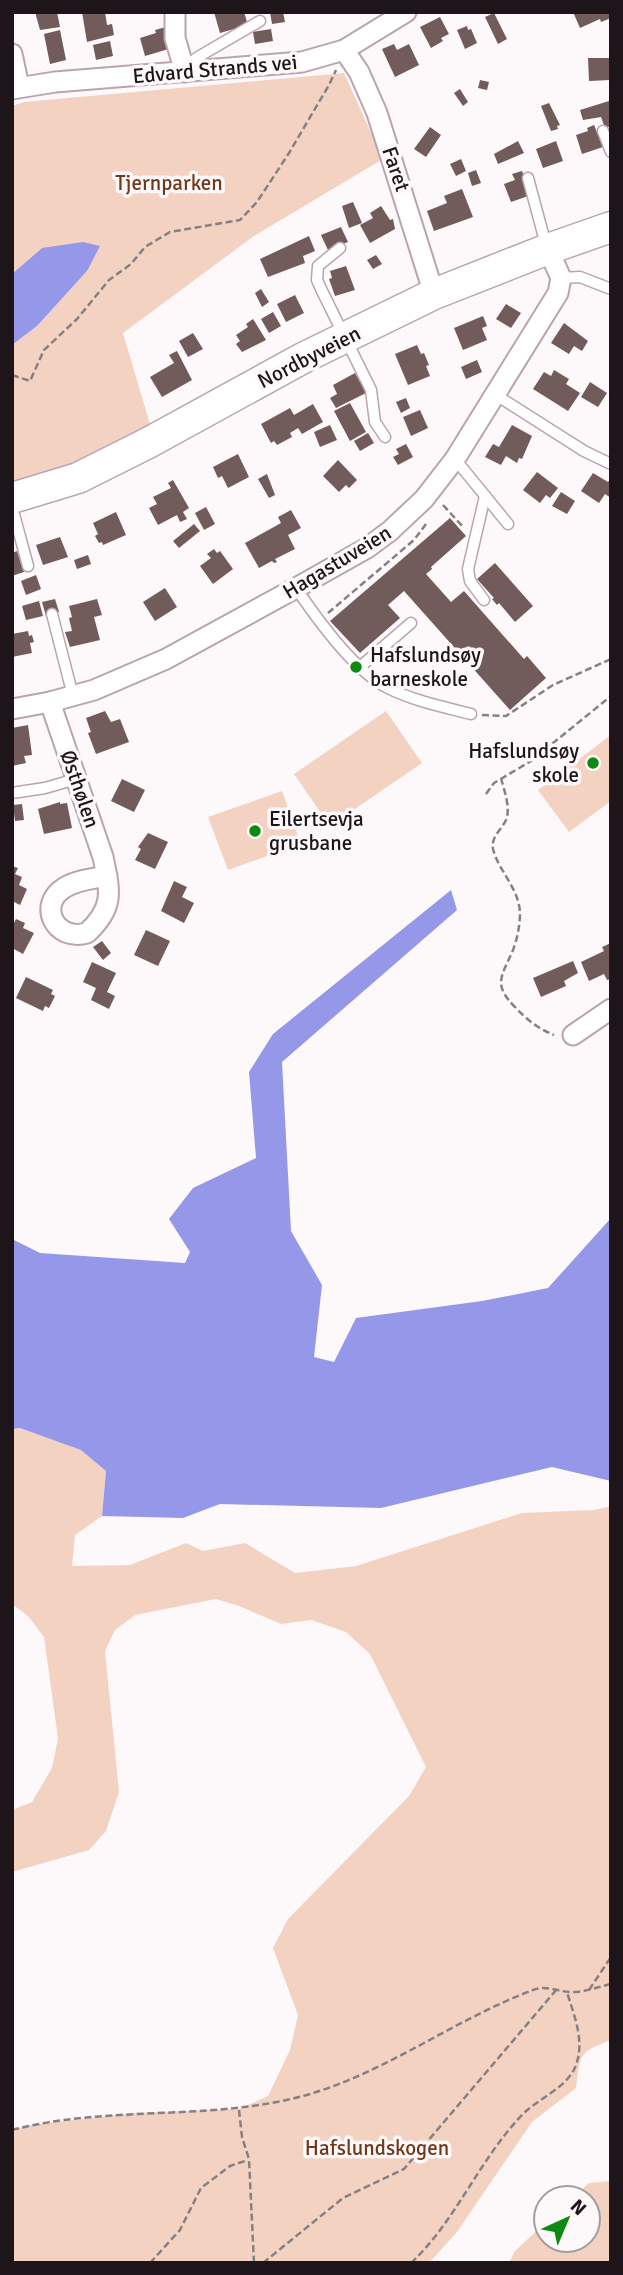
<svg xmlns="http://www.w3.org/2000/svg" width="623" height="2275" viewBox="0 0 623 2275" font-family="Signika,sans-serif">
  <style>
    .green { fill: #f4d2c1 }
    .water { fill: #9598e9 }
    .building { fill: #725b5b }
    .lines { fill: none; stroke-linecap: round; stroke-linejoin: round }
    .lane-casing { stroke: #bba4b0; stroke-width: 13 }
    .street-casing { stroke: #bba4b0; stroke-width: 23 }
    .primary-casing { stroke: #bba4b0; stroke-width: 33 }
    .path { stroke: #868083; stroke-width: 2.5; stroke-dasharray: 7 3.5; stroke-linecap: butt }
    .lane { stroke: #fff; stroke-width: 10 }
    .street { stroke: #fff; stroke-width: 19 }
    .primary { stroke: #fff; stroke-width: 30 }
    .poi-dot { fill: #0d8a12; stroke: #fdf8fa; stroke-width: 2.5 }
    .labels { text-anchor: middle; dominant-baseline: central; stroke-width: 7; stroke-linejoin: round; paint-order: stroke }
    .street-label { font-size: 21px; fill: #1d1519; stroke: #fdf8fa }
    .park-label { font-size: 21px; fill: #6f391a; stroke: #fdf8fa }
    .poi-label { font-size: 21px; fill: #1d1519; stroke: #fdf8fa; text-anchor: start }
  </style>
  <rect width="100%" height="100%" fill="#fdf8fa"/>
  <g class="green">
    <polygon points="344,73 383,159 254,236 123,333 152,431 12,490 12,345 37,326 87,271 42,248 12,274 12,106 24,102"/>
    <polygon points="386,711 422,763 330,826 294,774"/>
    <polygon points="611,735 611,801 569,832 538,790"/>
    <polygon points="282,791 301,844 228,870 208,817"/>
    <path d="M20,1428L82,1450L106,1471L102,1516L75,1535L72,1566L130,1565L186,1543L203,1551L245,1543L295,1573L356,1566L522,1513L594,1510L611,1506V2040C577,2053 581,2054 576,2088L532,2122L457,2232L429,2263H12V2130L30,2125L134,2113L239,2109L268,2096L290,2050L298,2015L273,1948L288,1919L409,1796L426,1767L370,1654L346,1632L311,1620L281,1624L239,1606L216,1599L135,1615L115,1630L105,1651L119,1792L106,1831L89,1850L12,1872V1810L32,1802L52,1768L58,1738L44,1637L28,1616L12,1604V1429Z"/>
    <polygon points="611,2181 611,2263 509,2263 515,2251 546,2222 546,2240 588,2240 588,2198 572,2198 589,2183"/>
  </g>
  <g class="water">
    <polygon points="83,242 100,246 87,271 37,326 12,345 12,274 42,248"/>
    <polygon points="451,890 457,910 282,1062 291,1231 322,1285 314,1357 334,1362 356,1318 482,1301 548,1288 611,1218 611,1481 552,1467 381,1508 220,1504 183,1518 102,1516 106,1471 81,1450 20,1428 12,1429 12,1239 40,1253 185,1263 190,1252 169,1219 193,1188 256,1158 249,1072 273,1034"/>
  </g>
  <g class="building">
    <polygon points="35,12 57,12 60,27 40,30"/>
    <polygon points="82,12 105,12 107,25 112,24 114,35 87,42"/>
    <polygon points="214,12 244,12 248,25 220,33"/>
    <polygon points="270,12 283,12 285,22 272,24"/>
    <polygon points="573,12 611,12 611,18 601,22 600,19 580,28"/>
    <polygon points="494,13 507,39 498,44 485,17"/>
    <polygon points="440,17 449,34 441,38 443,41 431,48 420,27"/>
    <polygon points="467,26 468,30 471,29 477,43 465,49 457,30"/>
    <polygon points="166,27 172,48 145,56 140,38 156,33 155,30"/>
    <polygon points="271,29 273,41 255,44 253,32"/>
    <polygon points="60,30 66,60 50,64 44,34"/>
    <polygon points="110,41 113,56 96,60 93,45"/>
    <polygon points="394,44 397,50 409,44 419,65 395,77 382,49"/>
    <polygon points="588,58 609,58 610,80 589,81"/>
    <polygon points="480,80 489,82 487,90 478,88"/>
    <polygon points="460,89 468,102 463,106 454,93"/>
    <polygon points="609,101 611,126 605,128 601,117 583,120 580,110"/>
    <polygon points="549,103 560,125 557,126 558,129 551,131 541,106"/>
    <polygon points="594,125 603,147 582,154 576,135 588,131 587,128"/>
    <polygon points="430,127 441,135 426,157 414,149"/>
    <polygon points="518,141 524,153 498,164 494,154"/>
    <polygon points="556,141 563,161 543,168 536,149"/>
    <polygon points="461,159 466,171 456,176 450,164"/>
    <polygon points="476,170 481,183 472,186 468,173"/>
    <polygon points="522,171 531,195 511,202 504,184 515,180 512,174"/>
    <polygon points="462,189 473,217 434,231 427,211 447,203 444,196"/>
    <polygon points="353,202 362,223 349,228 342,206"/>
    <polygon points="381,206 390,220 393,219 395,229 370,243 360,225 373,218 370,213"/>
    <polygon points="341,227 348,242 328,250 321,235"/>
    <polygon points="309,236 315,251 303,256 305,263 268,277 260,259"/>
    <polygon points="376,255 382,264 373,269 367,260"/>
    <polygon points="346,266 355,290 335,296 329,279 332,278 330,271"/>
    <polygon points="261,289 269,302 262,307 255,293"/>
    <polygon points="295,295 304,313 286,322 277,304"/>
    <polygon points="506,304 521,313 511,328 496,319"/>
    <polygon points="273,312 281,326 269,333 261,319"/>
    <polygon points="483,316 487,326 482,328 487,340 463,350 454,328"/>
    <polygon points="253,319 266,340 242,352 236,344 240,341 236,335 248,327 246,324"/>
    <polygon points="564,323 588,341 582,351 574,346 569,354 551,343"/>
    <polygon points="193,333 203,349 188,357 179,341"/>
    <polygon points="417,345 421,354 424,353 429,365 426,366 430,376 408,385 395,354"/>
    <polygon points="177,351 192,380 162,397 150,377 174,363 169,355"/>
    <polygon points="477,360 482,372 466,379 461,367"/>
    <polygon points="554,370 569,379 566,384 580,393 568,411 533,389 544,372 551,376"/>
    <polygon points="355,373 360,382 363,380 368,389 365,390 366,393 336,408 330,398 337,394 333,385"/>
    <polygon points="590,382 607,393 598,407 581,397"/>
    <polygon points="406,398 410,408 401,413 396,402"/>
    <polygon points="350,403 366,432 350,441 334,411"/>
    <polygon points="313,404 323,422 302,434 298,428 290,433 292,437 277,445 274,441 271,443 261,424 290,408 294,415"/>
    <polygon points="420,410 428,428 411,436 403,417"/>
    <polygon points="330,425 337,440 320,447 314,432"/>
    <polygon points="512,425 532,436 522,459 519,458 517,463 506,456 501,465 485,457 493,444 499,447"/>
    <polygon points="368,433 374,443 360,451 354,441"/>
    <polygon points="406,444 413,457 398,465 393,457 399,454 396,449"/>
    <polygon points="238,454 249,477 228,488 222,476 218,478 213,467"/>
    <polygon points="338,460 357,480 349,488 346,485 339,492 323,476"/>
    <polygon points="537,472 558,488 550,498 546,495 540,503 523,490"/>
    <polygon points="593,473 608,482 611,478 611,498 605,494 599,503 581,491"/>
    <polygon points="267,474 275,495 269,498 258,479"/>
    <polygon points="173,480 189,508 183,512 187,519 180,522 177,515 158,525 149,508 157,504 153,497 171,488 168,483"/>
    <polygon points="561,492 575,501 567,514 552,506"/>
    <polygon points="206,507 215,524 204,530 195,513"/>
    <polygon points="291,510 301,528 288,535 295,549 275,559 277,562 274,563 272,561 259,568 245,543 281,523 278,517"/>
    <polygon points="116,512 126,535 103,545 102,542 99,543 95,536 98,534 93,523"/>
    <polygon points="450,518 466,536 431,567 432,569 426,574 451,602 464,591 524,659 527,656 546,678 510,710 404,591 388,605 400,618 360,653 330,621"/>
    <polygon points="194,524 200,531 179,548 173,541"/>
    <polygon points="60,537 68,557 43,565 36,545"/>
    <polygon points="214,549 217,553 220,551 233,569 213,584 200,566 211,558 207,554"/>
    <polygon points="17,551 24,572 12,576 12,553"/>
    <polygon points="88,555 91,564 77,569 74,560"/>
    <polygon points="495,563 533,606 515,622 499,603 497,605 492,599 494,598 477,579"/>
    <polygon points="36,575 41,589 26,595 21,581"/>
    <polygon points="165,588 177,607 155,621 143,602"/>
    <polygon points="55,599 59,612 46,616 42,602"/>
    <polygon points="97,599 102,615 94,617 100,640 70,647 65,632 72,631 69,618 72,617 69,606"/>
    <polygon points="39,601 43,616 26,620 22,606"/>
    <polygon points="28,631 29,636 32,635 34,642 30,643 32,653 12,657 12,634"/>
    <polygon points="105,711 111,722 120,719 129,742 96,754 88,733 91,732 86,718"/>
    <polygon points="28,725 32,755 24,756 26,763 12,766 12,728"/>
    <polygon points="122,779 145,790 134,812 111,801"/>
    <polygon points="60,802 60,804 67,803 72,828 44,834 38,809"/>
    <polygon points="22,804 24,820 15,821 13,805"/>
    <polygon points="148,833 168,842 155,869 135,860 141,849 138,847"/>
    <polygon points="12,866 18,868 15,874 22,877 19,885 27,889 20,905 12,901"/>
    <polygon points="174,881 187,887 182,897 194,903 184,923 161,911"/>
    <polygon points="16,919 25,923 23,928 34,933 23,954 12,948 12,922 14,923"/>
    <polygon points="146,930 170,941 158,966 134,955"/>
    <polygon points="102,941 111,953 103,960 93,947"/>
    <polygon points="611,943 611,979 607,980 604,974 589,981 581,962 604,951 602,947"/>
    <polygon points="573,961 578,973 564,981 566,986 541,997 533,978"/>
    <polygon points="92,962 116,973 107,992 115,996 109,1009 91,1000 96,988 83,982"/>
    <polygon points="26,977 53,990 51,994 55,996 49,1008 45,1006 43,1011 16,998"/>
  </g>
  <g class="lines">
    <defs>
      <g id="lane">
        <polyline points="184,68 198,57 260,21"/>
        <polyline points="603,131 611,152"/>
        <polyline points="528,178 546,245"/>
        <polyline points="340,248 318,266 317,280 322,291 371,390 375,422 385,437"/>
        <polyline points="561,278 580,277 611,289"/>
        <polyline points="496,395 584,451 611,464"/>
        <polyline points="455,459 508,524"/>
        <polyline points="12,507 28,566"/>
        <path d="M296,588C317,619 354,671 388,688C414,701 444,707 471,714"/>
        <polyline points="484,600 470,581 468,569 485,496"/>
        <polyline points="52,614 73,696"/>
        <polyline points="360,667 411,623"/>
        <polyline points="12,793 45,788 76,779"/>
      </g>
      <g id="street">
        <polyline points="175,12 175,38 185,72"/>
        <polyline points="344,50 359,72 377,113 434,294"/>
        <polyline points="12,54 19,87"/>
        <polyline points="12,89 55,82 302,62 344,50 406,12"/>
        <path d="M50,702L103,857C110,891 115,907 87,933C55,942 37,905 64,888C76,880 93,879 107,876"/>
        <polyline points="12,709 50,702 94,690 166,659 296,588 367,548 390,531 424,499 455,459 558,293 561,278 548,249"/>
        <polyline points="573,1035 611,1009"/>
      </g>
      <polyline id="primary" points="12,498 78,478 148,443 303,358 434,294 548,249 611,227"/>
    </defs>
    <use href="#lane" class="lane-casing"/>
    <use href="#street" class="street-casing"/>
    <use href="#primary" class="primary-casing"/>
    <g class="path">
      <polyline points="12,375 30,381 44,350 77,319 109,280 131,264 145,247 170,232 240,220 257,202 289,153 329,85 336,70"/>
      <polyline points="443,505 464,528"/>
      <polyline points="328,613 414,540 426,524"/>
      <polyline points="482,715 506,716 553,685 611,659"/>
      <path d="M501,778C504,790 511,808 506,820C501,831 491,836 493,849C499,872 519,888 520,913C520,925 517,940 513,950C502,976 492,984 515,1007C527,1020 539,1029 554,1035"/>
      <polyline points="486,794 494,783 531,761 611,696"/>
      <polyline points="589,1990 611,1957"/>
      <polyline points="239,2110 242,2137 249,2159 254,2263"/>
      <path d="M12,2130C104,2106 200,2120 291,2099C378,2079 450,2021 533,1990C545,1985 557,1991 569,1992C583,1993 597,1987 611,1984"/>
      <polyline points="150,2263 180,2230 201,2188 230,2166 248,2160"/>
      <polyline points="263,2263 343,2198 404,2169 557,1989"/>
      <path d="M411,2263C457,2220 480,2157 525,2112C540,2098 569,2086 576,2065C585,2040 574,2016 567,1992"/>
    </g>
    <use href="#lane" class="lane"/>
    <use href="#street" class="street"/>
    <use href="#primary" class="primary"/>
  </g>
  <g class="poi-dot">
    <circle cx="356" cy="667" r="7"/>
    <circle cx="593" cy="763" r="7"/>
    <circle cx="255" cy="831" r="7"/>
  </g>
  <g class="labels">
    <g class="street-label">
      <text transform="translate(215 69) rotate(-5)">Edvard Strands vei</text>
      <text transform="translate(396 169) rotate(71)">Faret</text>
      <text transform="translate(309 357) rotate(-27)">Nordbyveien</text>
      <text transform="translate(337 562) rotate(-31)">Hagastuveien</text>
      <text transform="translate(80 789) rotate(71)">Østhølen</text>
    </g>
    <g class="park-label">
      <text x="169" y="183">Tjernparken</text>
      <text x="377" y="2148">Hafslundskogen</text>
    </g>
    <g class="poi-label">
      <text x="370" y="655">Hafslundsøy<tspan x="370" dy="24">barneskole</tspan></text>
      <text x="579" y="751" text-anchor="end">Hafslundsøy<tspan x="579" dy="24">skole</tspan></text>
      <text x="269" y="819">Eilertsevja<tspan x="269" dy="24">grusbane</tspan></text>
    </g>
  </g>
  <rect width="623" height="2275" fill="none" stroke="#1d1519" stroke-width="28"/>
  <g transform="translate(567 2219) rotate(44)"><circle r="33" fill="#fdf8fa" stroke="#a39da0" stroke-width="2"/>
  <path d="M0-5L12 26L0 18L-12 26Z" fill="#0d8a12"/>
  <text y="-10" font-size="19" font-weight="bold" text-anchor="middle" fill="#1d1519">N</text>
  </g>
</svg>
